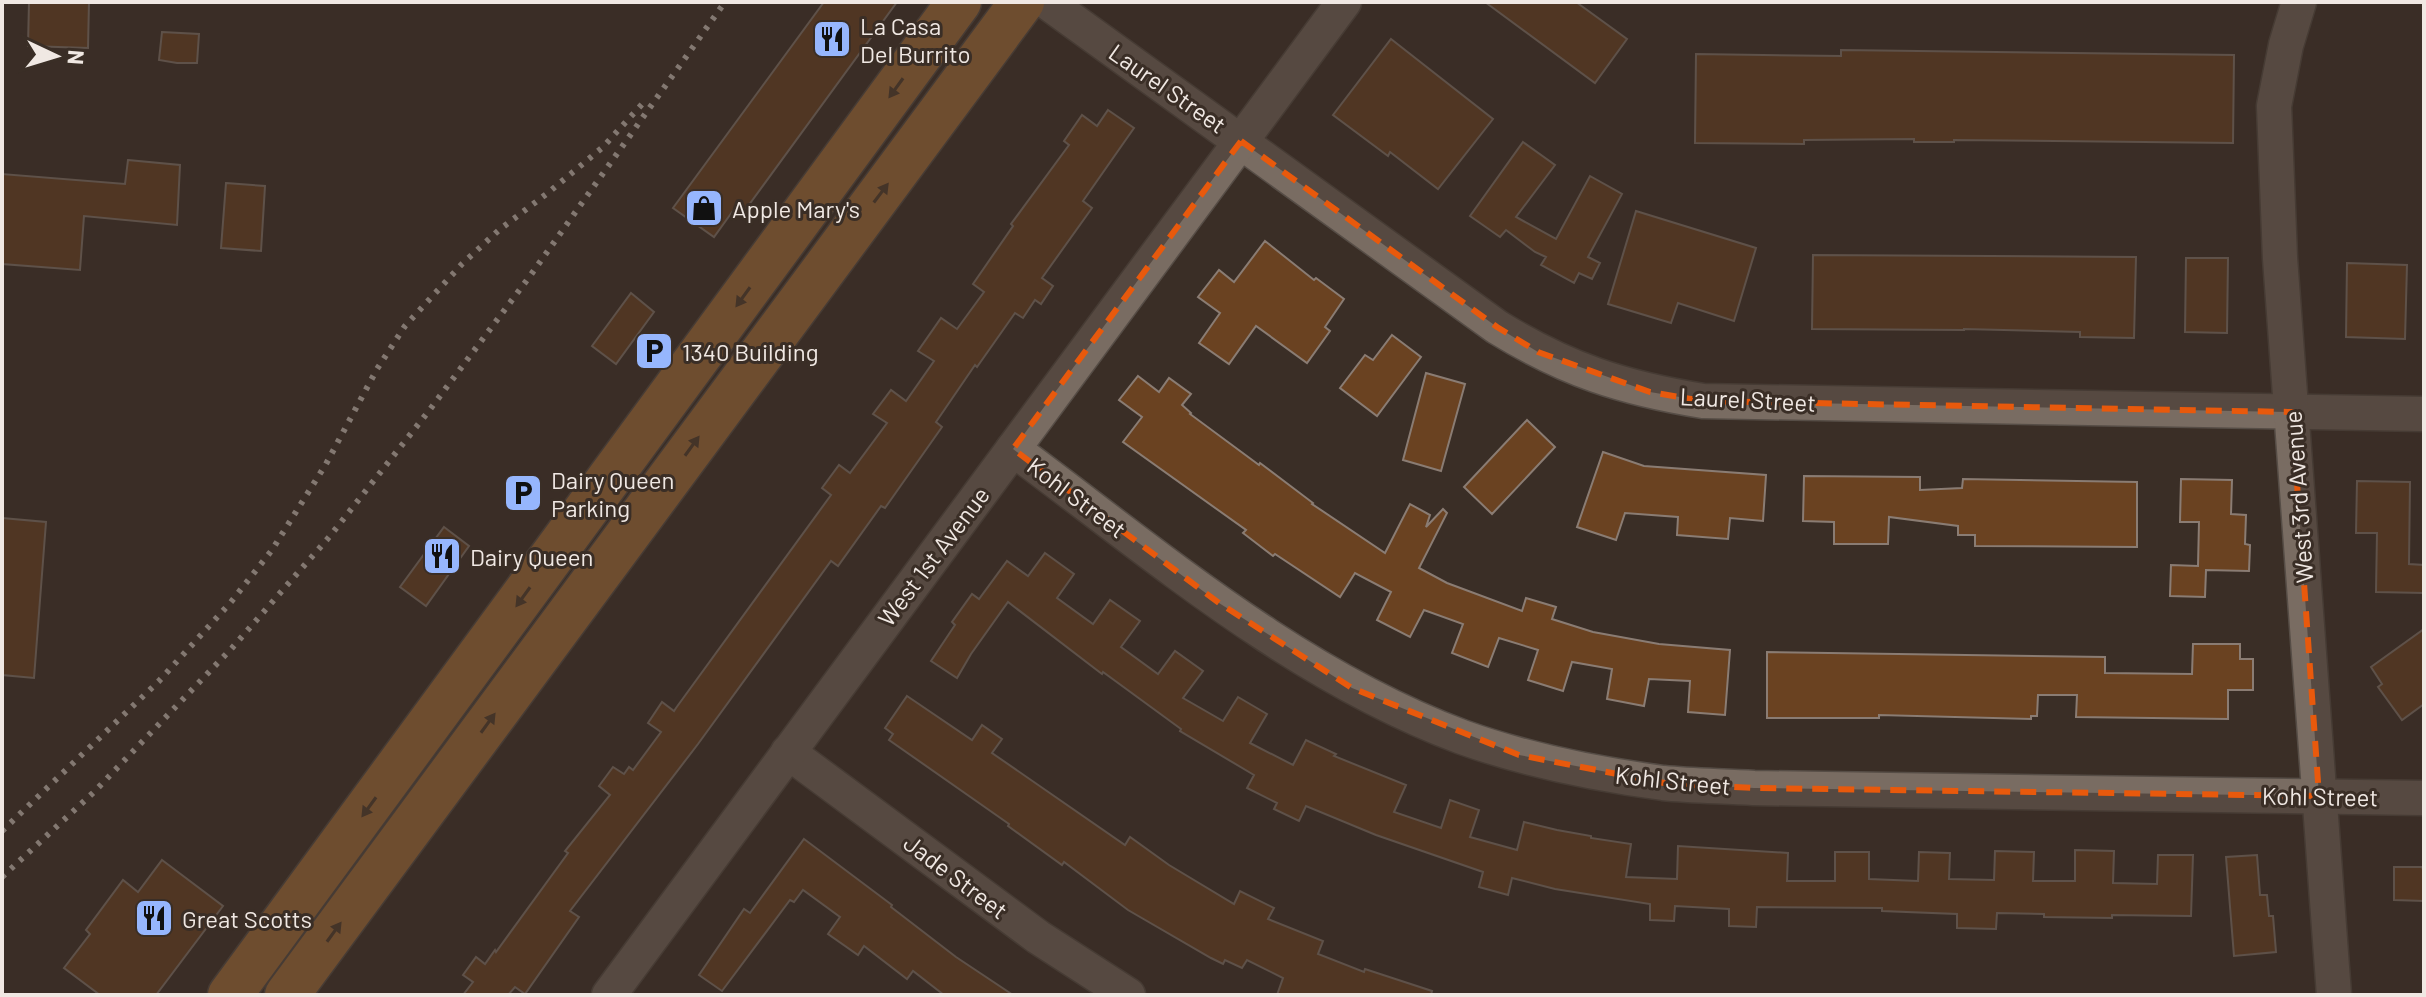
<svg xmlns="http://www.w3.org/2000/svg" width="2426" height="997" viewBox="0 0 2426 997" font-family="Barlow,sans-serif">
  <style>
    .building { fill: #6a4221; stroke: #8a7c73; stroke-width: 2 }
    .lines { fill: none; stroke-linecap: round; stroke-linejoin: round }
    .minor-casing { stroke: #564d46; stroke-width: 37 }
    .major-casing { stroke: #564d46; stroke-width: 47 }
    .minor { stroke: #796c62; stroke-width: 34 }
    .major { stroke: #ad733b; stroke-width: 44 }
    .rail { stroke: #dbd2cd; stroke-width: 6; stroke-dasharray: 4 8; stroke-linecap: butt }
    .oneway { fill: #513c2a }
    .marked { fill: none; stroke: #e8590c; stroke-width: 6; stroke-dasharray: 16 10; stroke-linejoin: round }
    .labels { text-anchor: middle; dominant-baseline: central; stroke-width: 6; stroke-linejoin: round; paint-order: stroke }
    .poi-label { font-size: 24px; fill: #f0e8e3; stroke: #3a2e26; text-anchor: start }
    .street-label { font-size: 24px; fill: #f0e8e3; stroke: #3a2e26 }
  </style>
  <rect width="100%" height="100%" fill="#3a2e26"/>
  <g class="building">
    <polygon points="29,2 89,2 88,48 28,46"/>
    <polygon points="824,2 897,2 743,213 735,208 714,237 673,208"/>
    <polygon points="1485,2 1576,2 1627,39 1595,83"/>
    <polygon points="162,32 199,34 197,63 177,63 159,60"/>
    <polygon points="1391,39 1493,119 1438,189 1390,152 1388,156 1333,115"/>
    <polygon points="1841,50 2234,55 2233,143 1954,140 1954,142 1914,142 1914,139 1804,140 1804,144 1695,143 1696,54 1841,56"/>
    <polygon points="1108,110 1134,128 1083,201 1092,208 1042,278 1053,286 1041,304 1035,300 1023,318 1015,313 977,367 975,365 936,422 942,427 885,508 881,506 838,566 831,561 698,744 570,911 579,917 525,994 515,987 508,995 463,995 473,982 463,975 476,957 485,964 495,950 496,952 568,853 565,851 610,795 599,786 613,767 624,774 629,767 633,770 661,732 648,723 662,702 674,711 676,708 831,495 822,488 839,465 850,473 887,423 873,414 891,390 906,401 934,361 918,351 941,318 957,329 984,292 973,284 1013,226 1011,224 1069,145 1064,141 1082,115 1097,126"/>
    <polygon points="1523,142 1555,165 1516,217 1556,239 1590,176 1622,194 1588,257 1600,263 1592,279 1579,273 1574,283 1541,265 1546,257 1535,252 1506,230 1500,237 1470,216"/>
    <polygon points="128,160 180,165 177,225 84,216 80,270 2,264 2,174 125,184"/>
    <polygon points="226,183 265,186 261,251 221,248"/>
    <polygon points="1636,211 1756,248 1734,321 1678,303 1671,323 1608,304"/>
    <polygon points="1265,241 1314,280 1316,278 1344,299 1325,327 1330,331 1307,363 1256,326 1229,364 1199,343 1220,313 1198,297 1219,270 1234,282"/>
    <polygon points="1813,255 2136,257 2134,338 2080,337 2080,332 1964,329 1964,330 1812,329"/>
    <polygon points="2186,258 2228,258 2227,333 2185,332"/>
    <polygon points="2347,263 2407,265 2405,339 2346,337"/>
    <polygon points="631,293 654,312 616,364 592,346"/>
    <polygon points="1392,335 1421,357 1377,416 1340,388 1365,355 1373,360"/>
    <polygon points="1426,373 1465,384 1441,471 1403,460"/>
    <polygon points="1138,376 1159,392 1169,378 1191,394 1182,405 1191,413 1190,414 1259,465 1260,463 1313,503 1312,504 1385,553 1410,504 1430,515 1426,527 1443,509 1447,513 1419,568 1447,583 1522,611 1526,598 1556,607 1552,619 1593,632 1659,644 1730,650 1725,715 1688,712 1690,681 1649,679 1644,706 1607,699 1612,669 1572,662 1563,691 1528,680 1538,650 1499,638 1488,667 1452,653 1463,624 1424,610 1410,637 1377,620 1391,592 1355,573 1340,597 1275,554 1273,556 1243,533 1246,530 1123,442 1142,417 1119,400"/>
    <polygon points="1527,420 1555,447 1492,514 1464,487"/>
    <polygon points="1603,452 1644,466 1766,475 1763,521 1730,518 1728,539 1677,535 1678,517 1625,513 1616,540 1577,527"/>
    <polygon points="1804,476 1920,477 1920,490 1962,488 1963,479 2137,482 2137,547 1975,546 1975,535 1958,535 1958,526 1889,517 1888,544 1834,544 1834,522 1803,521"/>
    <polygon points="2181,479 2232,480 2231,514 2246,515 2245,544 2250,545 2249,571 2206,570 2205,597 2170,596 2171,565 2198,566 2199,522 2180,522"/>
    <polygon points="2357,481 2410,482 2409,564 2424,565 2424,593 2376,592 2377,533 2356,533"/>
    <polygon points="2,518 46,522 34,678 2,675"/>
    <polygon points="444,527 469,546 426,606 400,587"/>
    <polygon points="1045,553 1074,574 1057,598 1093,624 1110,600 1140,621 1121,647 1158,674 1175,651 1203,671 1183,698 1223,721 1238,697 1267,714 1250,743 1293,765 1306,740 1336,754 1334,756 1406,785 1394,812 1441,828 1450,800 1479,810 1470,837 1517,850 1524,822 1557,830 1591,836 1591,838 1631,844 1626,877 1677,879 1678,846 1788,853 1787,881 1835,881 1835,852 1869,852 1869,879 1918,881 1919,852 1950,853 1949,879 1994,880 1995,851 2034,852 2033,881 2075,881 2075,850 2114,851 2113,883 2157,884 2158,855 2193,855 2191,916 2112,915 2112,918 2044,917 2044,914 1997,913 1996,929 1957,928 1957,914 1882,911 1882,908 1757,907 1756,927 1729,926 1729,909 1675,906 1674,921 1650,920 1650,904 1555,889 1512,878 1508,895 1479,887 1483,872 1376,835 1306,806 1299,821 1274,809 1277,803 1247,788 1254,775 1180,731 1181,729 1103,672 1102,674 1008,602 971,654 957,678 931,661 955,625 952,622 972,594 979,599 1007,561 1028,576"/>
    <polygon points="2424,629 2424,704 2402,720 2378,687 2382,684 2371,667"/>
    <polygon points="2193,644 2240,644 2240,659 2253,659 2253,690 2228,690 2228,719 2076,717 2077,695 2038,695 2037,716 2031,716 2031,719 1879,715 1879,718 1767,718 1767,652 2105,657 2105,673 2192,674"/>
    <polygon points="907,696 972,740 982,725 1002,739 992,753 1125,845 1130,837 1169,865 1234,904 1240,891 1274,908 1268,919 1323,941 1318,954 1364,972 1365,969 1432,991 1431,995 1277,995 1283,978 1247,960 1242,968 1225,960 1223,964 1211,958 1128,910 1064,862 1062,865 1008,826 1009,824 889,740 893,734 885,728"/>
    <polygon points="804,839 892,905 891,907 956,957 1013,995 944,995 913,971 907,979 864,946 858,955 828,934 840,917 803,890 794,902 790,900 722,991 699,975 744,909 750,913"/>
    <polygon points="2257,855 2260,895 2267,895 2269,916 2273,916 2276,952 2234,956 2226,857"/>
    <polygon points="162,860 223,906 156,995 100,995 64,968 90,934 86,930 123,880 138,892"/>
    <polygon points="2394,867 2422,867 2424,871 2424,901 2394,900"/>
  </g>
  <g class="lines">
    <defs>
      <g id="minor">
        <path d="M1047,2L1497,327C1567,370 1623,388 1703,401L2424,414"/>
        <polyline points="2299,2 2286,45 2274,106 2280,258 2334,995"/>
        <path d="M1013,449C1155,554 1294,674 1462,737C1526,760 1595,774 1663,783C1693,786 1724,786 1754,788L2424,798"/>
        <polyline points="788,752 1038,937 1128,995"/>
        <polyline points="609,995 1344,2"/>
      </g>
      <g id="major">
        <polyline points="230,995 959,2"/>
        <polyline points="287,995 1022,2"/>
      </g>
    </defs>
    <use href="#minor" class="minor-casing"/>
    <use href="#major" class="major-casing"/>
    <use href="#minor" class="minor"/>
    <use href="#major" class="major"/>
    <g class="rail">
      <polyline points="2,831 159,681 231,602 272,550 326,464 377,369 405,326 462,264 499,230 549,192 603,147 644,102"/>
      <polyline points="2,877 94,792 232,648 330,536 428,412 530,276 725,2"/>
    </g>
  </g>
  <defs><path id="oneway-solid" d="M-6-.8H1V-3.2L6.5 0L1 3.2V.8H-6Z" transform="scale(2)"/></defs>
  <g class="oneway">
    <use href="#oneway-solid" transform="translate(896 88) rotate(126)"/>
    <use href="#oneway-solid" transform="translate(881 193) rotate(-53)"/>
    <use href="#oneway-solid" transform="translate(743 297) rotate(126)"/>
    <use href="#oneway-solid" transform="translate(692 446) rotate(-54)"/>
    <use href="#oneway-solid" transform="translate(523 597) rotate(126)"/>
    <use href="#oneway-solid" transform="translate(488 723) rotate(-54)"/>
    <use href="#oneway-solid" transform="translate(369 807) rotate(126)"/>
    <use href="#oneway-solid" transform="translate(334 932) rotate(-54)"/>
  </g>
  <path d="M0 0H2426V997H0ZM1241,141L1497,327L1538,352L1650,392L1703,401L2292,412L2319,796L1754,788L1664,783L1519,755L1352,688L1219,603L1013,449Z" fill="#3a2e26" fill-opacity=".55" fill-rule="evenodd"/>
  <path class="marked" d="M1241,141L1497,327L1538,352L1650,392L1703,401L2292,412L2319,796L1754,788L1664,783L1519,755L1352,688L1219,603L1013,449Z"/>
  <defs>
    <symbol id="restaurant-square" viewBox="-11 -11 22 22"><rect x="-9" y="-9" width="18" height="18" rx="4" fill="#96b6fd" stroke="#3a2e26"/><path d="M-5-6h1v4h1v-4h1v4h1v-4h1v5L-1.5 .5V6h-2V.5L-5-1ZM5-6V6H3V1.5H1.5Q1.5-4 5-6Z" fill="#111"/></symbol>
    <symbol id="shop-square" viewBox="-11 -11 22 22"><rect x="-9" y="-9" width="18" height="18" rx="4" fill="#96b6fd" stroke="#3a2e26"/><path d="M-5-2.5h2.3a2.7 3.5 0 0 1 5.4 0H5L5.5 6h-11ZM-1.5-2.5h3a1.5 2.3 0 0 0-3 0Z" fill="#111"/></symbol>
    <symbol id="parking-square" viewBox="-11 -11 22 22"><rect x="-9" y="-9" width="18" height="18" rx="4" fill="#96b6fd" stroke="#3a2e26"/><path d="M-3.5-5.5H1a3.5 3.5 0 0 1 0 7H-1V5.5H-3.5ZM-1-3.4V-.6H.8a1.4 1.4 0 0 0 0-2.8Z" fill="#111"/></symbol>
  </defs>
  <g fill-rule="evenodd">
    <use href="#restaurant-square" x="810" y="17" width="44" height="44"/>
    <use href="#shop-square" x="682" y="186" width="44" height="44"/>
    <use href="#parking-square" x="632" y="329" width="44" height="44"/>
    <use href="#parking-square" x="501" y="471" width="44" height="44"/>
    <use href="#restaurant-square" x="420" y="534" width="44" height="44"/>
    <use href="#restaurant-square" x="132" y="896" width="44" height="44"/>
  </g>
  <g class="labels">
    <g class="poi-label">
      <text x="860" y="25">La Casa<tspan x="860" dy="28">Del Burrito</tspan></text>
      <text x="732" y="208">Apple Mary's</text>
      <text x="682" y="351">1340 Building</text>
      <text x="551" y="479">Dairy Queen<tspan x="551" dy="28">Parking</tspan></text>
      <text x="470" y="556">Dairy Queen</text>
      <text x="182" y="918">Great Scotts</text>
    </g>
    <g class="street-label">
      <text transform="translate(1168 88) rotate(35)">Laurel Street</text>
      <text transform="translate(1748 399) rotate(3)">Laurel Street</text>
      <text transform="translate(1077 497) rotate(37)">Kohl Street</text>
      <text transform="translate(2298 497) rotate(-94)">West 3rd Avenue</text>
      <text transform="translate(933 556) rotate(-53)">West 1st Avenue</text>
      <text transform="translate(1673 780) rotate(6)">Kohl Street</text>
      <text transform="translate(2320 796) rotate(1)">Kohl Street</text>
      <text transform="translate(956 876) rotate(37)">Jade Street</text>
    </g>
  </g>
  <rect width="2426" height="997" fill="none" stroke="#f0e8e3" stroke-width="8"/>
  <g transform="translate(56 56) rotate(94)" stroke="#3a2e26" stroke-width="6" paint-order="stroke">
  <path d="M0-6L14 30L0 20L-14 30Z" fill="#f0e8e3"/>
  <text y="-12" font-size="22" font-weight="bold" text-anchor="middle" fill="#f0e8e3">N</text>
  </g>
</svg>
